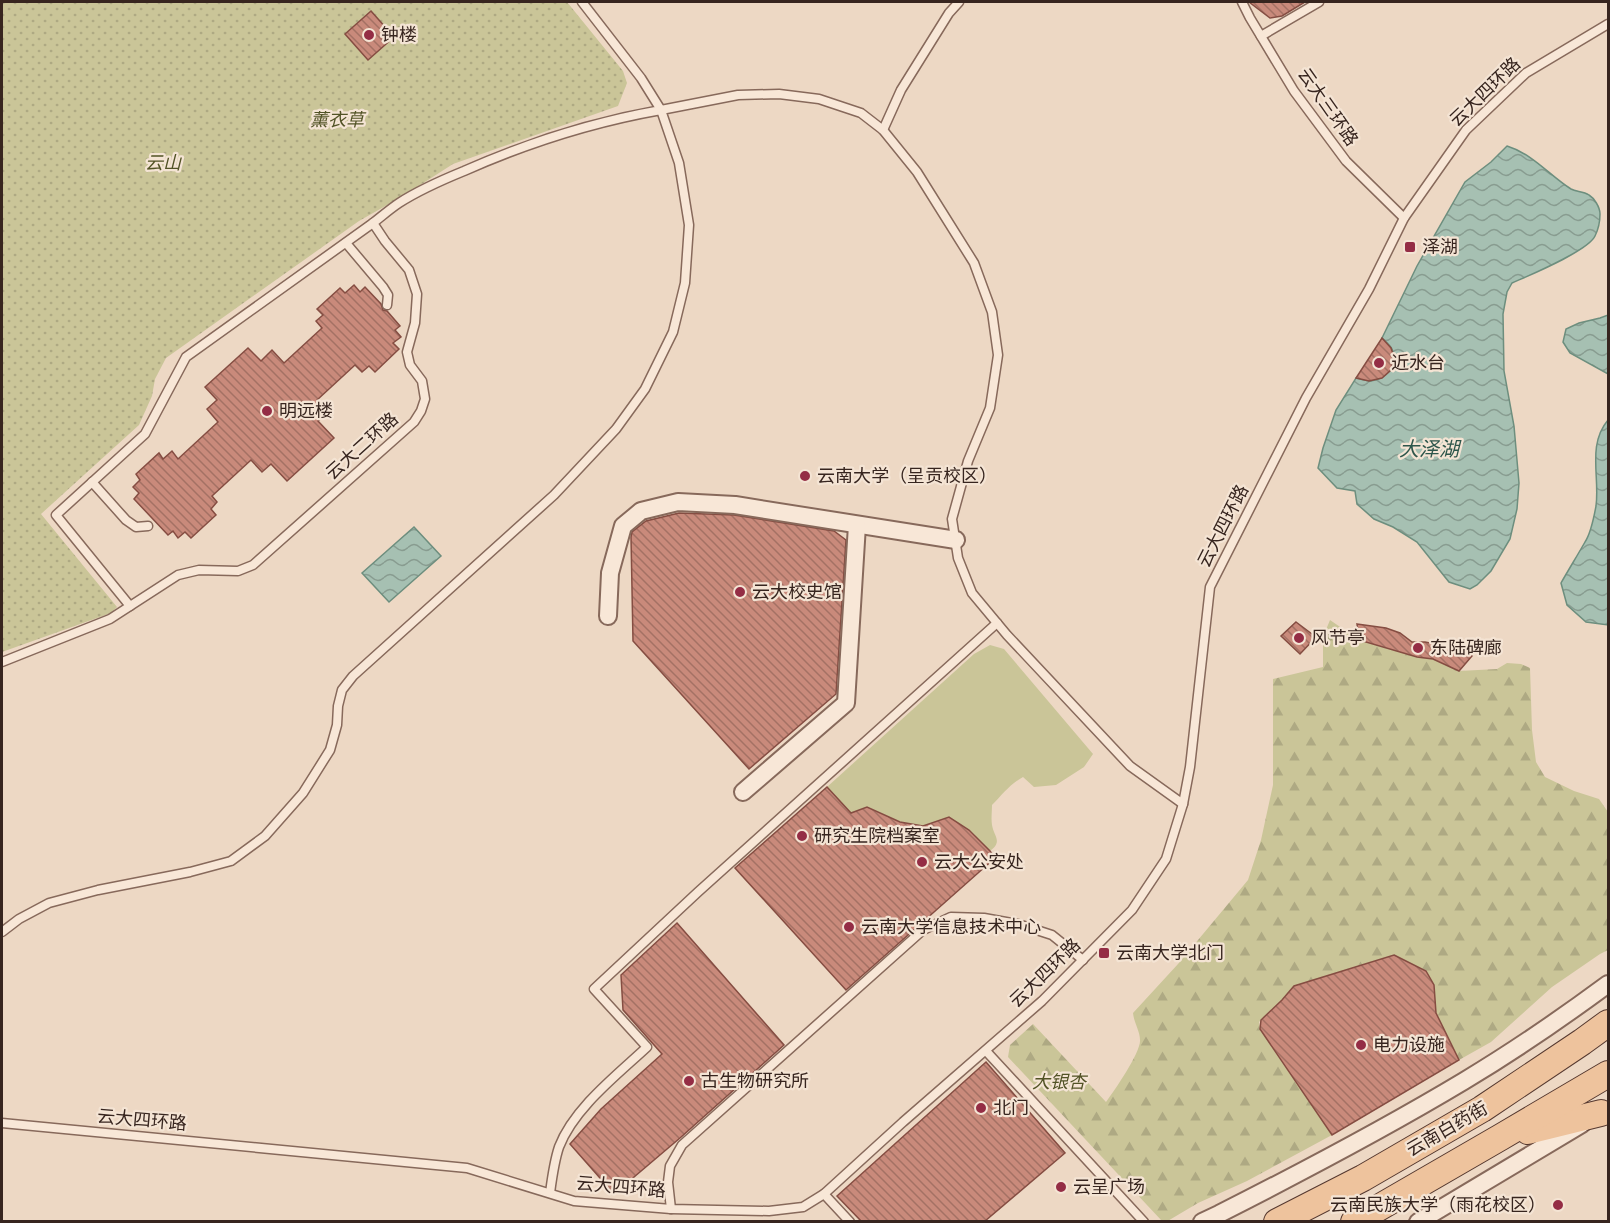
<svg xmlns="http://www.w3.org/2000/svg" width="1610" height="1223" viewBox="0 0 1610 1223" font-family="'Crimson Pro','Noto Sans SC',serif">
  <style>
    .green { fill: #cac598 }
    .forest { fill: url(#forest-firs) }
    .park { fill: url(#park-dots) }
    .water { fill: url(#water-waves); stroke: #6d8e7e; stroke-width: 1.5 }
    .building { fill: url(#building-back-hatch); stroke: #854d42; stroke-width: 1.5 }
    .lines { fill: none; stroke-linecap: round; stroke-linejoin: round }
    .lane-casing { stroke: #87695b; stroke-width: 11 }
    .street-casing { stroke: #87695b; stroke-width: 20 }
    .primary-casing { stroke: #55382f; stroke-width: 28 }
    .lane { stroke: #f8e7d7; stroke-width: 8 }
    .street { stroke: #f8e7d7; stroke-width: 16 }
    .primary { stroke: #eec39d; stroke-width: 26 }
    .poi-dot { fill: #942d45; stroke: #f4e4d4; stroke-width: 2 }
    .labels { text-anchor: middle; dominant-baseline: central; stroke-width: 4.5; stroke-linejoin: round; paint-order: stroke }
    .poi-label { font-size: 18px; fill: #37251f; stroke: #f4e4d4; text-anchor: start }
    .street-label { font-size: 18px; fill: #37251f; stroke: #f4e4d4 }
    .park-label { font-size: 18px; font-style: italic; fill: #525326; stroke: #f4e4d4 }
    .water-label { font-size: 20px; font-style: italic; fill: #2e564b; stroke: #f4e4d4 }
  </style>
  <defs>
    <pattern id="forest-firs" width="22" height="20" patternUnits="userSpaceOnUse" patternTransform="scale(1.5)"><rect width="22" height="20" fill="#cac598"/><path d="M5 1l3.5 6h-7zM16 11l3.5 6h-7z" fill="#aea983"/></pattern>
    <pattern id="park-dots" width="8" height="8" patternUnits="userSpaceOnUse" patternTransform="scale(1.5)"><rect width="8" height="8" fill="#cac598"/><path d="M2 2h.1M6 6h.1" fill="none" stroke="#aea983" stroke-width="1.8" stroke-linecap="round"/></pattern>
    <pattern id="water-waves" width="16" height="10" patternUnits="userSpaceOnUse" patternTransform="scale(1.5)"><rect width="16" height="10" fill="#a6c0b2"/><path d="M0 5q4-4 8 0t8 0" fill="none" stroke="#889c90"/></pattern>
    <pattern id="building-back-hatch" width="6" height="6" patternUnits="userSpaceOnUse" patternTransform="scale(1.5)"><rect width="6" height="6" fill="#c98a7b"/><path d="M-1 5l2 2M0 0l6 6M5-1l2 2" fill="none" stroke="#a47164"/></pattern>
  </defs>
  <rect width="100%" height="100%" fill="#edd8c4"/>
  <path class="green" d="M990,645L1004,649L1093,754L1084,767L1056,785L1034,787L1023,777C1010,784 1002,795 992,805C992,811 991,819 992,825C994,837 1003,841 990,851L969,830L949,817L923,826L900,822L867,807L851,813L827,787L974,654Z"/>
  <path class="forest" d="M1330,620L1359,640L1417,657L1433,659L1459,671L1497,669L1507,663L1521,664L1530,668L1532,730L1536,762L1545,777L1574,791L1599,799L1608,812V950L1600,954L1552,987L1491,1042L1459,1060L1436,1013L1434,985L1425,971L1394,955L1294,986L1282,1000L1259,1022L1260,1029L1332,1135L1247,1181L1198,1203L1166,1222L1162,1221L1008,1057L1010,1045L1033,1024L1106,1102C1114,1091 1141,1052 1140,1040C1140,1031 1134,1023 1133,1013L1178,964L1248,880L1261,840L1273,785V679L1323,667V637Z"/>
  <polygon class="park" points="2,2 567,2 623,71 627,83 618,106 453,164 403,196 359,221 166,358 155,379 152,396 139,425 41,514 117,607 111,613 2,652"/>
  <g class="water">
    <path d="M1507,146C1533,154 1549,175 1571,189C1576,192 1583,191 1589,195C1594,198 1600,207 1600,214C1600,220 1598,230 1595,236C1588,251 1530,275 1512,283L1507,292L1503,314L1504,371L1514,426L1519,483L1517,509L1510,539L1491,571L1477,585L1470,589L1449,582L1417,542L1393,527L1374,519L1357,504L1355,491L1337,488L1318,468L1323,448L1336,410L1356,378C1361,379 1366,381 1371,381C1386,379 1399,365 1392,349C1390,345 1385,341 1382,338L1417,266L1465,182L1491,162Z"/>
    <polygon points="1608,315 1608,374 1570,353 1563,342 1566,329 1579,323 1600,318"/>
    <path d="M1608,420V625L1586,622L1567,605L1561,583C1569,569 1577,556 1585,542C1591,533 1594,517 1596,506C1600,477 1587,445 1608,420Z"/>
    <polygon points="414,527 441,556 389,602 362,573"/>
  </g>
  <g class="building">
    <polygon points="1249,2 1305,2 1282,16 1270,18"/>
    <polygon points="371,11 394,37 368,60 345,34"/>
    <polygon points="354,285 360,292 365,287 381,304 383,310 387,311 400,326 395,330 401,337 393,343 399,349 375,372 369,366 362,372 355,365 317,400 326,413 318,421 334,438 287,481 271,464 262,472 251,460 212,496 217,502 211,509 216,515 191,538 185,532 178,538 173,531 168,535 134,499 139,493 133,487 140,480 136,474 159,453 163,459 172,451 178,459 218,422 207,409 217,400 205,387 248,348 261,361 272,350 284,363 322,328 316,321 323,315 317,309 340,288 345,293"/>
    <polygon points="1382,338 1391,348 1394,357 1391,370 1382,378 1369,381 1356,378"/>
    <polygon points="679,513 734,515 834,531 846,540 836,694 749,769 633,641 631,537 632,532 646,521"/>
    <polygon points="1296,622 1316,637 1300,654 1281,636"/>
    <polygon points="1357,624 1386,628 1400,633 1412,642 1425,642 1445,646 1459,653 1462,650 1472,656 1459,671 1433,659 1417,657 1359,640"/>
    <polygon points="827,787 851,813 867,807 900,822 923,826 949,817 969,830 990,851 995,858 846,990 735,868"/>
    <polygon points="677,923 784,1045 680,1138 614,1194 570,1144 601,1109 662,1054 623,1010 621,975"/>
    <polygon points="1394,955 1426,971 1434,985 1436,1013 1459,1060 1332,1135 1260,1029 1261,1020 1282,1000 1294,986"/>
    <polygon points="986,1062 1065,1153 985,1221 861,1221 837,1196"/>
  </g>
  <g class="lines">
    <defs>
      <g id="lane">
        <polyline points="1242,2 1250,18 1294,91 1346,161 1404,218"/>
        <polyline points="1261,36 1319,2"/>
        <polyline points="883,130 901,90 949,13 959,2"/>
        <polyline points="346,243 383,287 388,295 387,305"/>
        <polyline points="92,482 126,520 136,527 148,526"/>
        <polyline points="130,606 56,515 145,434 186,357 373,223"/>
        <path d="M2,662L110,619L178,575L199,570L238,571L253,565L414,422L421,411L425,399L422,381L410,365L407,352L415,323L417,294L409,270L385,241L373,223C382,216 390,209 399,203C419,190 442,180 464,171C527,143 593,122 661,110L641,78L582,2"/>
        <polyline points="2,932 19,919 49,903 98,890 190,872 231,861 265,836 303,793 330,750 337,725 338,706 342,690 353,676 554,495 616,429 645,389 673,332 685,283 689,225 679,163 661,110 738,95 779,94 819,99 861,113 883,130 917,172 974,263 992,312 998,355 990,408 968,461 952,519 958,558 972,593 1007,635 1130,766 1183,804"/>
        <polyline points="986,1051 1144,1222"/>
        <polyline points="2,1123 467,1168 574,1201 671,1209 769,1211 803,1207 824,1194 903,1122 1042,1001 1132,910 1166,859 1183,804 1190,767 1210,587 1306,398 1369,289 1404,218 1466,130 1526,73 1608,24"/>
        <path d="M550,1193C552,1178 554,1162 559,1147C574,1108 617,1075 647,1047L594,989L698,892L997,623"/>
        <polyline points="824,1194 850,1222"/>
        <polyline points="671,1209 668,1182 670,1166 682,1145 923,930 951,917 984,918 1018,924 1052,935 1083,960"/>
      </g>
      <g id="street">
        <polyline points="608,616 610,573 623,526 641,511 678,502 735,505 956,540"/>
        <polyline points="743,792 846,703 857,525"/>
        <path d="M1202,1222L1219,1214C1302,1172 1384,1129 1464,1081C1514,1051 1562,1018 1608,984"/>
        <polyline points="1418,1222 1582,1124"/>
      </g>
      <g id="primary">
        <polyline points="1528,1131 1601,1113"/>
        <polyline points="1277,1222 1363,1178 1482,1109 1582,1042 1608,1023"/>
        <polyline points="1354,1222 1501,1137 1608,1074"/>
      </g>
    </defs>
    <use href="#lane" class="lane-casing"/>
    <use href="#street" class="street-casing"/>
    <use href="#primary" class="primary-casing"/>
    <use href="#lane" class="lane"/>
    <use href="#street" class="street"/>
    <use href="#primary" class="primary"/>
  </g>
  <g class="poi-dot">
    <circle cx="369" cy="35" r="6"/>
    <rect x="1404" y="241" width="12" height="12" rx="3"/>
    <circle cx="1379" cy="363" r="6"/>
    <circle cx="267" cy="411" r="6"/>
    <circle cx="805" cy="476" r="6"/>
    <circle cx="740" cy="592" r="6"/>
    <circle cx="1299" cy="638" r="6"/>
    <circle cx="1418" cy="648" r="6"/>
    <circle cx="802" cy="836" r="6"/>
    <circle cx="922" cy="862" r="6"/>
    <circle cx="849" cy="927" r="6"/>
    <rect x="1098" y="947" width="12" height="12" rx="3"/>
    <circle cx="1361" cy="1045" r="6"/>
    <circle cx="689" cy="1081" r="6"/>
    <circle cx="981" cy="1108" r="6"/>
    <circle cx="1061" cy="1187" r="6"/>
    <circle cx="1558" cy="1205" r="6"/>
  </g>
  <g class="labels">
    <g class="poi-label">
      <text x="381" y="35">钟楼</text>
      <text x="1422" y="247">泽湖</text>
      <text x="1391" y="363">近水台</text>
      <text x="279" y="411">明远楼</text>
      <text x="817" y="476">云南大学（呈贡校区）</text>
      <text x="752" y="592">云大校史馆</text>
      <text x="1311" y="638">风节亭</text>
      <text x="1430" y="648">东陆碑廊</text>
      <text x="814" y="836">研究生院档案室</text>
      <text x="934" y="862">云大公安处</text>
      <text x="861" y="927">云南大学信息技术中心</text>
      <text x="1116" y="953">云南大学北门</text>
      <text x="1373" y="1045">电力设施</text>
      <text x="701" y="1081">古生物研究所</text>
      <text x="993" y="1108">北门</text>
      <text x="1073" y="1187">云呈广场</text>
      <text x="1546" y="1205" text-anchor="end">云南民族大学（雨花校区）</text>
    </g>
    <g class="street-label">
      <text transform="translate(1485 92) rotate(-44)">云大四环路</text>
      <text transform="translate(1328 107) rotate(55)">云大三环路</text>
      <text transform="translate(362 446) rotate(-42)">云大二环路</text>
      <text transform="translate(1223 526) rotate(-63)">云大四环路</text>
      <text transform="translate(1045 973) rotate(-44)">云大四环路</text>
      <text transform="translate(142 1120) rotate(5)">云大四环路</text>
      <text transform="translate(1447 1129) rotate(-30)">云南白药街</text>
      <text transform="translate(621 1187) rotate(5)">云大四环路</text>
    </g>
    <g class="park-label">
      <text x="337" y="120">薰衣草</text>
      <text x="163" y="163">云山</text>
      <text x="1059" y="1082">大银杏</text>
    </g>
    <g class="water-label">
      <text x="1429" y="449">大泽湖</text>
    </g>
  </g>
  <rect width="1610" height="1223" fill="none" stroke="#37251f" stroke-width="6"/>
</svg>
